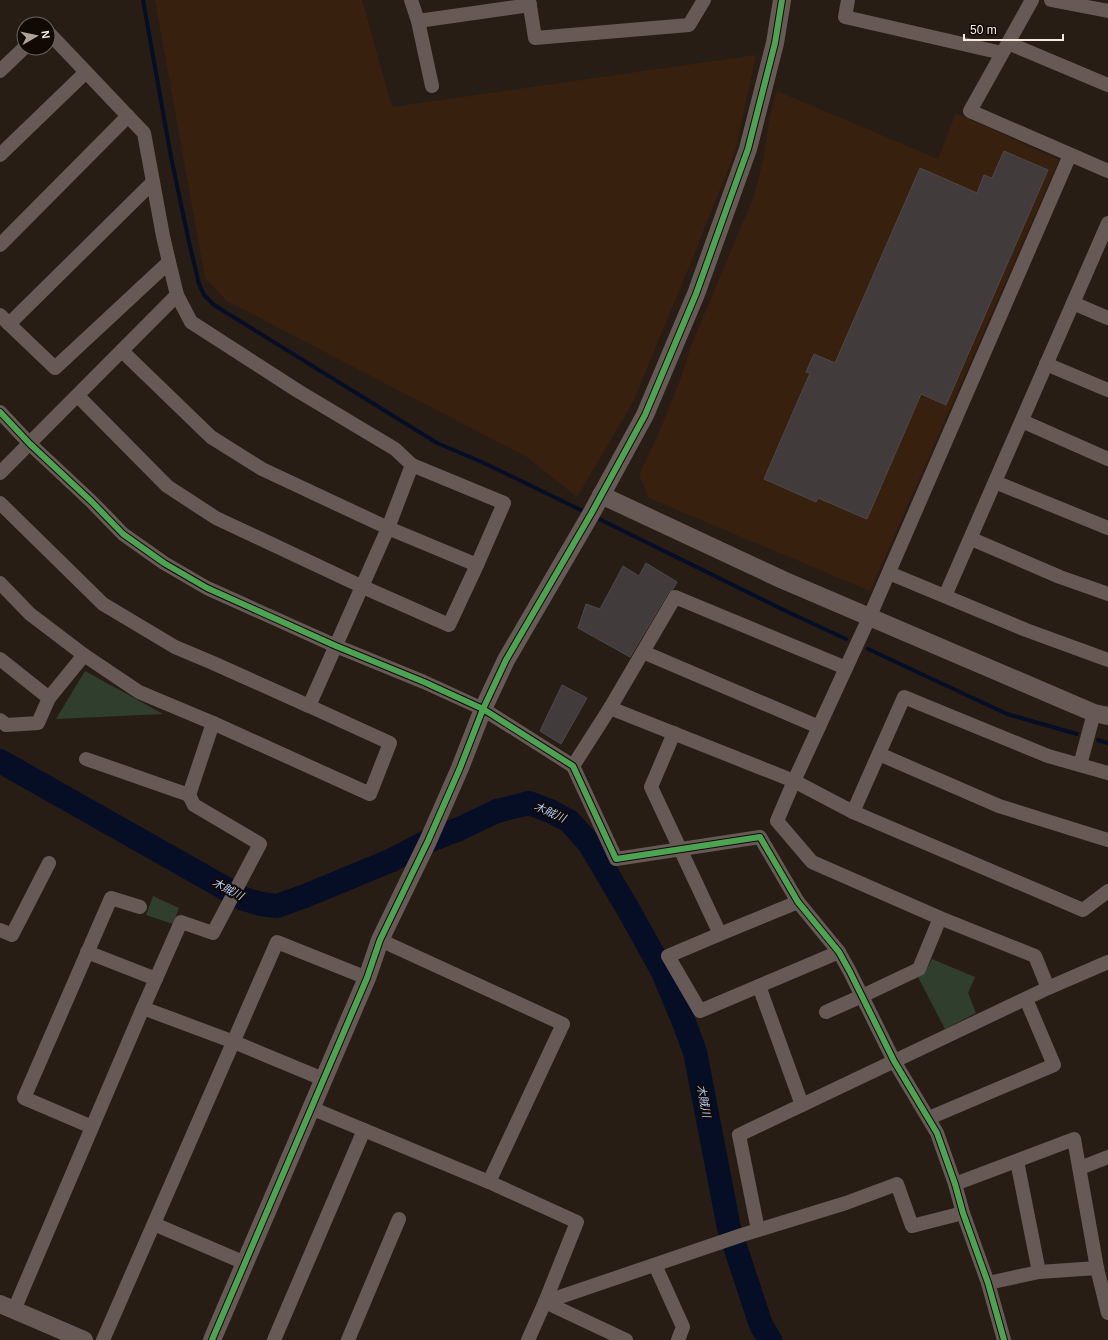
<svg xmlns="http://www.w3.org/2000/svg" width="1108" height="1340" viewBox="0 0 1108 1340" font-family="Helvetica,'Noto Sans JP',sans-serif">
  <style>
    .built { fill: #38200e }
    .green { fill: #303e2e }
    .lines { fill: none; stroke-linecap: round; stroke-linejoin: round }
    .stream { stroke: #050e24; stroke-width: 4 }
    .river { stroke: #050e24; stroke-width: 24 }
    .building { fill: #413b3c; stroke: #4d4848 }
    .minor { stroke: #675a56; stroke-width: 14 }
    .tertiary { stroke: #675a56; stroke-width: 18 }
    .cycleway-casing { stroke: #110904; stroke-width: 8 }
    .cycleway { stroke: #4ca352; stroke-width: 6 }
    .labels { text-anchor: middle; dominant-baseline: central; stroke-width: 4; stroke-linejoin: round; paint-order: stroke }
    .water-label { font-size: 11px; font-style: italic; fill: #b1cdf8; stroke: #110904 }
  </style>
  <rect width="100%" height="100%" fill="#281d15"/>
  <g class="built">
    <polygon points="155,0 362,0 392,107 756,55 735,152 686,274 633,402 577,497 527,457 227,301 205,278"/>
    <polygon points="777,91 938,159 956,113 1059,160 870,591 649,498 639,475 658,435 682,375 691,346 754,196 763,161 769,120"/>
  </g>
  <g class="green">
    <polygon points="85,671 163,714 56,719"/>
    <polygon points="153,896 179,908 173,924 146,915"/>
    <polygon points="932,959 975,977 968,993 976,1013 945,1029 918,977 925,972"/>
  </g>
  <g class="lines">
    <g class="stream">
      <polyline points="143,0 171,157 189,242 199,284 204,295 214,305 437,443 484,463 587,513"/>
      <polyline points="595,517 790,613 846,639"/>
      <polyline points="868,649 1007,714 1077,734"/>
      <polyline points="1098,740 1108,743"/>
    </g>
    <polyline class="river" points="0,761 244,899 261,904 277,906 305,896 392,860 428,841 459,829 497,811 529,803 550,811 569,821 589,843 628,909 663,972 685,1025 695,1052 729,1228 761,1325 770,1340"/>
  </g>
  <g class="building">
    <polygon points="1004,151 1048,170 946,405 921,394 867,519 818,498 816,502 764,479 810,373 806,372 814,354 835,363 920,168 977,193 984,175 992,178"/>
    <polygon points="646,563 677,582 673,589 668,593 630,657 578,628 586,604 600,609 623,566 639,576"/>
    <polygon points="562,685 587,698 561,744 540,731"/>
  </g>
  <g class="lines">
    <g class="minor">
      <polyline points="411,0 418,21"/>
      <polyline points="529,0 535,38 689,25 704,0"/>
      <polyline points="848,0 845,17 1002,53"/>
      <polyline points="1032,0 970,111 1108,171"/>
      <polyline points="1051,0 1108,11"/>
      <polyline points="1008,43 1108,85"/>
      <polyline points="0,71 24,48"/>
      <polyline points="432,86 418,21 530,5"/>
      <polyline points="0,155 86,72"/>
      <polyline points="0,245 128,116"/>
      <polyline points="1073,303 1108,318"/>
      <polyline points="0,315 9,324 153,182"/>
      <polyline points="9,324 55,368 169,262"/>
      <polyline points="122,351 211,437 262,469 388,528 477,565 504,503 412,465"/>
      <polyline points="1046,364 1108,390"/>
      <polyline points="78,396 167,486 216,518 363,587 449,625 477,565"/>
      <polyline points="0,412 30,444 92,502 123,534 164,563 207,588 336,646 424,682 483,709 573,766 616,859 760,837 798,902 839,952 850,972 894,1061 937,1133 955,1184 963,1213 988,1283 1004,1340"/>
      <polyline points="1022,421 1108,459"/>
      <polyline points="0,473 177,295"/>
      <polyline points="995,482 1108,528"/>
      <polyline points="0,503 103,604 175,647 213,663 309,706"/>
      <polyline points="974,540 1060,577 1108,594"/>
      <polyline points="889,573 1026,630 1108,660"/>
      <polyline points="0,583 30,614 84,655"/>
      <polyline points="945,596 1108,223"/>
      <polyline points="643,652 819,727"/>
      <polyline points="0,659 49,698"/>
      <polyline points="610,708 794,781 853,812"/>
      <polyline points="0,720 6,725 38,723 49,698 84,655 139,692 213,723 370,794 390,743 309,706 388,528 412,465 395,449 298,391 191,322 177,295 169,262 163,236 144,133 48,32"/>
      <polyline points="674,733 651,787 720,934 798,902"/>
      <polyline points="879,754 999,806 1108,840"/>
      <polyline points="86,759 189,795 213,723"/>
      <polyline points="1080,765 1094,713"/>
      <polyline points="573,766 610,708 675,597 846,668"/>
      <polyline points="1108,773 1048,756 904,697 853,812 1083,910 1108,891"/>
      <polyline points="189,795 194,805 260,844 213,933 181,922 143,1008 234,1042 323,1079"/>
      <polyline points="0,930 12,935 49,863"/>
      <polyline points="720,934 668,956 700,1011 839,952"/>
      <polyline points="380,940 563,1024 489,1182"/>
      <polyline points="87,952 156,979"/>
      <polyline points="759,986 802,1105"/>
      <polyline points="1048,988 1035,956 940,918 812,862 777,821 794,781 869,618 1070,155"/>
      <polyline points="826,1012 862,996 919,969 940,918"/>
      <polyline points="311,1108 489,1182 577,1222 545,1302 528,1340"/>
      <polyline points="929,1118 1054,1065 1026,999"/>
      <polyline points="92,1127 24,1098 111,898 140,907"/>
      <polyline points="1017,1161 1039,1272"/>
      <polyline points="1080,1168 1108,1157"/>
      <polyline points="955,1184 1074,1139 1097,1268 1108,1313"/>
      <polyline points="154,1224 245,1263"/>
      <polyline points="758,1230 739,1135 1048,988 1108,962"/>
      <polyline points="655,1265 683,1327 678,1340"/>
      <polyline points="988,1283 1039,1272 1097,1268"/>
      <polyline points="545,1302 742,1235 846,1203 897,1184 912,1226 963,1213"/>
      <polyline points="545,1302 626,1340"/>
      <polyline points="14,1310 143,1008"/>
      <polyline points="103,1340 277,942 367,978"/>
      <polyline points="274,1340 364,1130"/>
      <polyline points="348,1340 399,1219"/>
    </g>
    <g class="tertiary">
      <polyline points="601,495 783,580 1094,713 1108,716"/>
      <polyline points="0,1304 84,1340"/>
      <polyline points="212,1340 367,978 380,940 428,841 460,768 483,709 506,660 591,514 645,415 696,294 748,149 775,43 782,0"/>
    </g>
    <defs>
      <g id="cycleway">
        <polyline points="0,412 30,444 92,502 123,534 164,563 207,588 336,646 424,682 483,709 573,766 616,859 760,837 798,902 839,952 850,972 894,1061 937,1133 955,1184 963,1213 988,1283 1004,1340"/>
        <polyline points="212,1340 367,978 380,940 428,841 460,768 483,709 506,660 591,514 645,415 696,294 748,149 775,43 782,0"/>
      </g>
    </defs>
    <use href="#cycleway" class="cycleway-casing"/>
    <use href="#cycleway" class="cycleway"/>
  </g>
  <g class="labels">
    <g class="water-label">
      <text transform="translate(550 812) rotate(24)">木賊川</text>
      <text transform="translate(228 889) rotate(28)">木賊川</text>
      <text transform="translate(704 1101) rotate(79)">木賊川</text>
    </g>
  </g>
  <g transform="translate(36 36) rotate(81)"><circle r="19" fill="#110904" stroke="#6d635c"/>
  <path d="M0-3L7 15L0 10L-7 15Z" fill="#afa299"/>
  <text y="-6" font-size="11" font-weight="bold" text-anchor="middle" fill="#f8eae0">N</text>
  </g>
  <path d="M964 34v6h99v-6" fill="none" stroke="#f8eae0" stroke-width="2"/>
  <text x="970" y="34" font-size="12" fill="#f8eae0" stroke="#110904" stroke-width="3" paint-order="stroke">50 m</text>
</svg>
